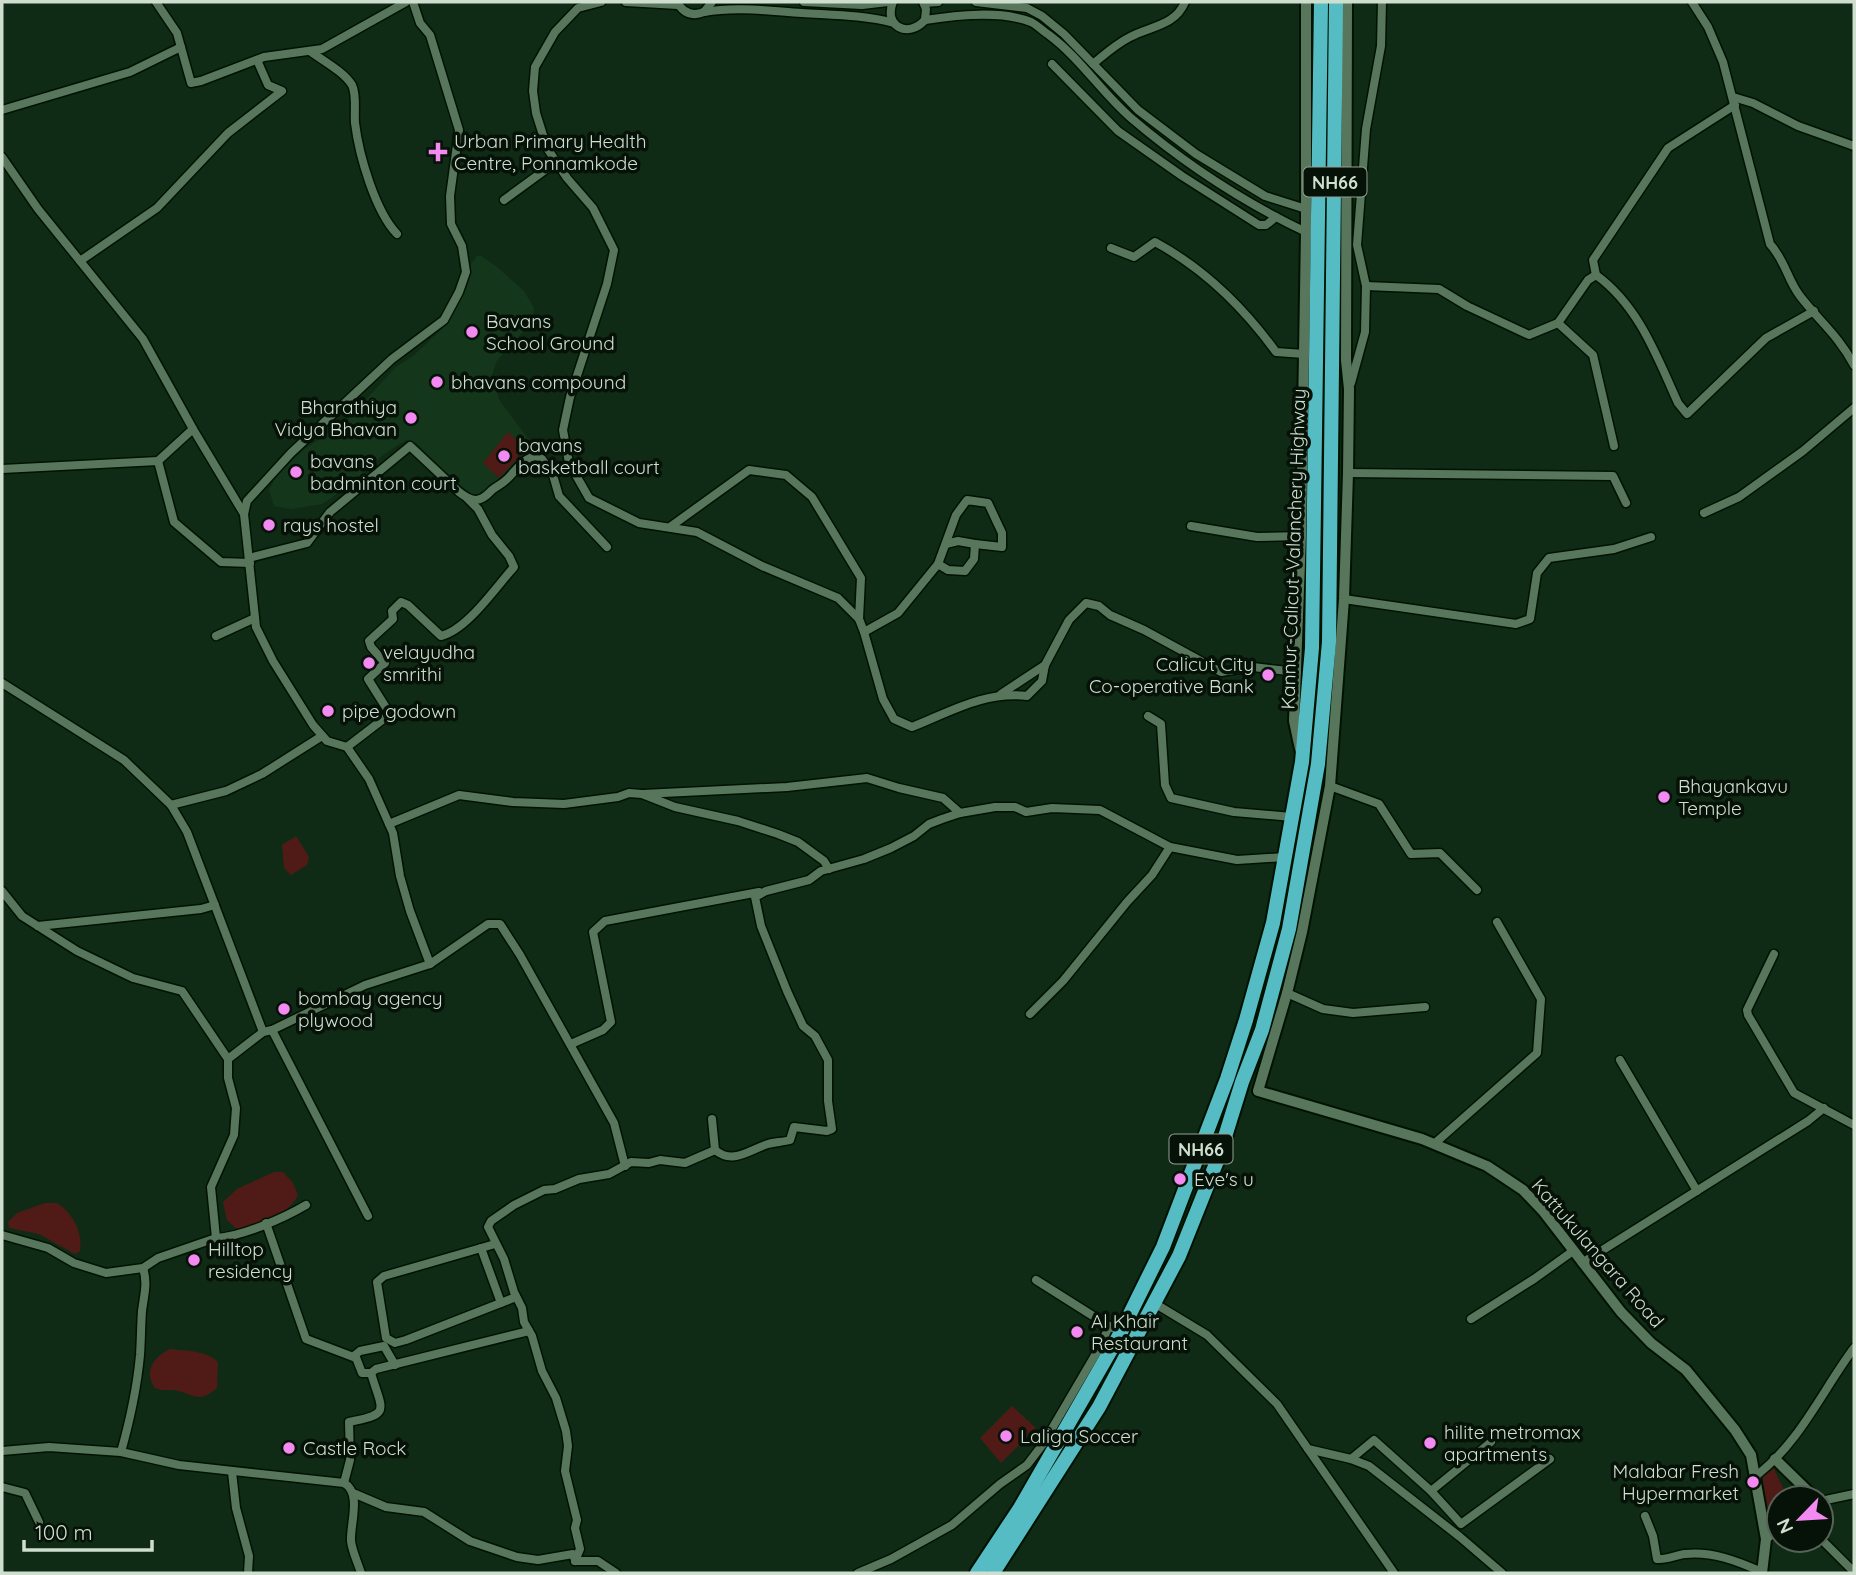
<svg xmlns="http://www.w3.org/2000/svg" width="1856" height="1575" viewBox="0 0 1856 1575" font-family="Quicksand,sans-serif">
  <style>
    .built { fill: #14371b }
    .green { fill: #501b16 }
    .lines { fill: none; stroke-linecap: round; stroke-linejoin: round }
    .minor-casing { stroke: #001302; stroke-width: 11 }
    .tertiary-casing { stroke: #001302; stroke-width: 14 }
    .trunk-casing { stroke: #001302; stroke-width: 18 }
    .minor { stroke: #58765c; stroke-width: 8 }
    .tertiary { stroke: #58765c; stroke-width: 10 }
    .trunk { stroke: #56bcc4; stroke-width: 14 }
    .poi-dot { fill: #f38af1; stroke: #061107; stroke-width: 2.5 }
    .labels { text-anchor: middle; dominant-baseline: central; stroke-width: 7; stroke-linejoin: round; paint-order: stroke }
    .shield { fill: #061107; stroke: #92a194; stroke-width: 2 }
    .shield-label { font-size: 18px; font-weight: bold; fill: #cedfd0 }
    .poi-label { font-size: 19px; fill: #cedfd0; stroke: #061107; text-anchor: start }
    .street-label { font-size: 19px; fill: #cedfd0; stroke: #061107 }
  </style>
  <rect width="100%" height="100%" fill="#102b15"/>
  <polygon class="built" points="477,256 481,256 496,266 524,291 534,308 533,318 528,326 496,362 491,379 500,401 529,440 532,448 530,452 505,477 478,495 472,494 455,481 416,443 406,440 383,455 346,488 322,504 291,509 274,506 269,490 277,475 302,451 348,419 396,367 413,356 440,331 463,293 471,264"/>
  <g class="green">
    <polygon points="508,432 526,449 499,478 483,463"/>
    <polygon points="296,836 309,857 307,865 291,875 284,868 282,845"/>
    <path d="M274,1172H283L293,1183L298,1195C288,1217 259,1222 238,1230L227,1220L223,1202L237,1189Z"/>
    <path d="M45,1203H57C73,1213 83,1233 80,1251L75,1254L39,1234L9,1228L8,1222L17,1213Z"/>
    <path d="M170,1349C186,1351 206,1350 218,1362L217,1388C197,1405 194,1393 173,1390C166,1390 162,1391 155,1388C143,1371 154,1357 170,1349Z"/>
    <polygon points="1012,1406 1036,1428 1001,1463 980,1438"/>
    <polygon points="1773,1467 1785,1492 1785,1498 1779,1498 1779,1522 1769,1521 1762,1477"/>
  </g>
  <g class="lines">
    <defs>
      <g id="minor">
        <polyline points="156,2 177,33 191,83 201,81 264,57 322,49 406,2"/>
        <polyline points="601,2 578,8 555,32 535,67 533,91 536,113 547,148 567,178 593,208 614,250 607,284 570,397 563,430 569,463 589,498 639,523 697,532 762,566 838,598 859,619 864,632"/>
        <polyline points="626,2 678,5"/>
        <path d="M677,2C683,13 692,17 704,12L712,2"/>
        <polyline points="804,2 862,5 888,2"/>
        <path d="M893,2C883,26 908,39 925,20L926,9L923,2"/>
        <polyline points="976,2 1027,8 1042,16 1064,34 1138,110 1196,154 1265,196 1306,209"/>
        <path d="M1692,2L1708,27L1723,62L1770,244C1786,262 1787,279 1800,296C1820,322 1838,335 1854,365"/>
        <polyline points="924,3 938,2"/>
        <path d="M704,12C736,6 770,11 802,13C833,15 864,15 894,23"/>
        <path d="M925,20C957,15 1001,10 1031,22C1037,25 1043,31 1049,35C1080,58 1102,93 1131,118C1185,164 1243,202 1306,232"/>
        <path d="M310,51C323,61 343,71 352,85C357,95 354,111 355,123C359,155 375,211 397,234"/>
        <polyline points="1052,64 1118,131 1182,176 1259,225 1266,225 1276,217"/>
        <path d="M1093,64C1105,54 1116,44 1130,37C1151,26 1175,26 1185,2"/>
        <polyline points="1733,97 1753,103 1798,126 1854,146"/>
        <polyline points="2,110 130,72 181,47"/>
        <polyline points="2,157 38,209 143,339 193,429 158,461"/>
        <polyline points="504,200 556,162"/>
        <path d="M1111,248L1134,257L1155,242C1203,268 1244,308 1276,352L1304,354"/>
        <polyline points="80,261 157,208 228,133 282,91 268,85 257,60"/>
        <polyline points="1596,275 1593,260 1668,148 1735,105"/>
        <path d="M1366,286L1439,289L1467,306L1529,335L1558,323L1588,280L1596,275C1639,306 1657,357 1678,403L1687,414L1766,338L1814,311"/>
        <polyline points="1558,323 1593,355 1614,446"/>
        <polyline points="1351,383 1365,332 1366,286 1357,245 1366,129 1381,46 1382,2"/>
        <polyline points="193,429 244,514"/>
        <polyline points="2,469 158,461 174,522 221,562 250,563"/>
        <polyline points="1348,473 1613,476 1626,503"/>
        <polyline points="1704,513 1739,497 1803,451 1854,408"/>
        <polyline points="1191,526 1257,537 1301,536"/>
        <polyline points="670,527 749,470 786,475 812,497 861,578 859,619"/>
        <path d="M975,544L1002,547V533L988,503L967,500L956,515L938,564L898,613L864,632L883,699L894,719L912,727C950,712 984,691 1027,696L1042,681L1045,665L1069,620L1086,603L1099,606L1110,615L1144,630L1221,672L1253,667L1297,672"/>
        <path d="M249,558L307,543L330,512L410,446L459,492C473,503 480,503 492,490C497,486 502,484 506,480C515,472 523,458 536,456L542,459L553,475L559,496L607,547"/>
        <polyline points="938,564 948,570 965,571 974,559 975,544 958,541 946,544"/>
        <polyline points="1344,599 1516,624 1530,619 1537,573 1549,558 1614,549 1651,537"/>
        <polyline points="216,636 255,618"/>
        <polyline points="2,683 124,760 171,805 187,832 263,1032"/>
        <polyline points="1001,694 1045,665"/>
        <polyline points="1148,716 1161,724 1165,785 1171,798 1234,812 1292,817"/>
        <path d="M347,747L390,714L368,679L385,663L371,647L369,641L393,619L392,611L401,602L408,605L441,636C467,630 496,587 514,567L509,556L492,535L478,509L467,498"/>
        <polyline points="1330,786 1379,804 1411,854 1440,853 1477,890"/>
        <polyline points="643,794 787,787 867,778 899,788 943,798 960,813"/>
        <polyline points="171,805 226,791 262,774 322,736"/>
        <polyline points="389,824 459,795 513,802 564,804 618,797 629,793 642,794 675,807 738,821 778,834 798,842 824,861 829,869"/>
        <polyline points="2,891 22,916 77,951 133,978 182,991 228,1059"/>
        <polyline points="38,926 201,909 215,905"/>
        <polyline points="1774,954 1747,1010 1748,1015 1794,1093 1854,1125"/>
        <polyline points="430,964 488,924 500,924 520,955 614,1123 625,1166"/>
        <polyline points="1287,993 1323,1009 1353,1013 1425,1007"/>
        <polyline points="1030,1014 1063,981 1127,902 1152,875 1170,847"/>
        <polyline points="272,1030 368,1216"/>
        <polyline points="571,1044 603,1030 611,1022 593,932 605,921 759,892"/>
        <polyline points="1620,1060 1697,1191"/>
        <polyline points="712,1119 715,1150"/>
        <polyline points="1434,1144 1537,1053 1541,999 1497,922"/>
        <polyline points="266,1223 306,1339 356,1358"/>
        <polyline points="2,1235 48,1248 74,1263 106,1273 143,1268 158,1258 216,1238 211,1187 234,1135 236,1108 228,1078 228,1059 263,1032 272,1030 365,985 430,964 410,911 400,876 393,833 369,779 347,747 327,741 313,725 273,661 256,627 244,514 247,501 291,453 392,359 444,320 459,292 466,272 462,246 451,224 450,196 459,130 430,35 420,23 413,2"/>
        <path d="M216,1238C241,1237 284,1218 306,1205"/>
        <polyline points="495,1244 384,1276 377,1282 386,1338 395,1343 406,1340 516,1297"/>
        <polyline points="481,1248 501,1303"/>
        <polyline points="1582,1263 1808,1121 1824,1108"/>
        <polyline points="1036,1280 1112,1328"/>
        <polyline points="1154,1303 1207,1335 1277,1404 1308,1449 1351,1459 1369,1466 1460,1537 1502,1573"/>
        <polyline points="1471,1319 1534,1279 1573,1251"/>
        <polyline points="371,1373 362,1373 355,1355 360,1351 384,1346 395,1365"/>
        <polyline points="1308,1449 1394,1573"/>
        <path d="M2,1451L49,1447L121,1452L179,1465L344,1483C362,1493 350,1524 351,1541C352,1551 358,1563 361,1573"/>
        <path d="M121,1452C130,1420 137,1388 140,1355C141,1340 141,1325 142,1311C144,1295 148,1283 143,1268"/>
        <polyline points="1351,1459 1374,1440 1431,1491 1461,1524 1550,1459"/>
        <polyline points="232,1472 236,1508 249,1556 248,1573"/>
        <path d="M1757,1475C1800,1442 1822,1391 1854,1348"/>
        <path d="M344,1483L350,1460L349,1422C392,1414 382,1411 371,1373L376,1369L529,1331"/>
        <polyline points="2,1487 25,1493 39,1522"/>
        <polyline points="1431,1491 1491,1442"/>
        <polyline points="353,1493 386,1507 424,1512 470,1541 517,1557 538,1560 573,1554 575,1560"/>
        <polyline points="1821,1501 1854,1494"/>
        <path d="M1645,1516L1653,1536L1657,1559C1668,1560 1675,1555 1685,1554C1712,1551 1737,1561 1762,1572"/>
        <polyline points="1766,1539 1779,1530"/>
        <polyline points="1821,1539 1854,1572"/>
        <path d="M575,1561L580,1549L575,1528L577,1520L565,1471L568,1446L566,1431L556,1398L542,1371L532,1336L524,1322L522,1308L514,1292L504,1259L488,1227L491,1221L514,1205L544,1190L555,1189L579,1179L609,1174L631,1162L649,1163L660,1160L685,1163L715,1150C733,1165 749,1150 768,1144C775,1142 783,1142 790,1140L794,1127L827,1131L832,1129L828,1101V1060L815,1036L803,1026L787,991L761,926L755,897L766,891L809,880L821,871L864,859L891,848L914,836L929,824L942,819L960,813L995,807H1015L1026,812L1052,808L1100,810L1170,847L1237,860L1285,857"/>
        <polyline points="575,1561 598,1561 616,1573"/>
        <polyline points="858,1573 891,1559 952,1525 1000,1484 1027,1465 1043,1444 1101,1345 1109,1326"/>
      </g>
      <g id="tertiary">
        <polyline points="1347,2 1346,360 1349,389 1348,473 1344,599 1330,786 1302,932 1287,993 1258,1091 1422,1139 1487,1166 1523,1190 1543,1211 1621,1312 1651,1343 1686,1370 1735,1430 1751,1455 1766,1539 1762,1573"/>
        <polyline points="1300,749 1294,721 1301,536 1306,232 1306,2"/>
        <polyline points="1775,1459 1815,1498"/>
      </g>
      <g id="trunk">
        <polyline points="977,1573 1020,1508 1120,1334 1163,1247 1227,1079 1246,1020 1273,923 1302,762 1312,648 1321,2"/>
        <polyline points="993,1573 1099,1407 1179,1256 1219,1156 1242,1082 1262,1030 1289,929 1318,764 1329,642 1336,2"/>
      </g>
    </defs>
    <use href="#minor" class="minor-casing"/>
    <use href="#tertiary" class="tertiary-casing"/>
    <use href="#trunk" class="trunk-casing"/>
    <use href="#minor" class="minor"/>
    <use href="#tertiary" class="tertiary"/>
    <use href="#trunk" class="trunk"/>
  </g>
  <g class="poi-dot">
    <path d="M434.5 141.5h7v7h7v7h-7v7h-7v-7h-7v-7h7z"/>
    <circle cx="472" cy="332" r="7"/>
    <circle cx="437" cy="382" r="7"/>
    <circle cx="411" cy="418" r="7"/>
    <circle cx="504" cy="456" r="7"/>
    <circle cx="296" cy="472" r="7"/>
    <circle cx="269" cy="525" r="7"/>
    <circle cx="369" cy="663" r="7"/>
    <circle cx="1268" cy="675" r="7"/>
    <circle cx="328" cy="711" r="7"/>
    <circle cx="1664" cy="797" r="7"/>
    <circle cx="284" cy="1009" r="7"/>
    <circle cx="1180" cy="1179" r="7"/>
    <circle cx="194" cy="1260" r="7"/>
    <circle cx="1077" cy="1332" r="7"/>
    <circle cx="1006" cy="1436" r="7"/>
    <circle cx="1430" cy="1443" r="7"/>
    <circle cx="289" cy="1448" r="7"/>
    <circle cx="1753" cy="1482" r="7"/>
  </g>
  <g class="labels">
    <g class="shield">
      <rect x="1303.5" y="167.5" width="63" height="29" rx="5"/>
      <rect x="1169.5" y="1134.5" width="63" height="29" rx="5"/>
    </g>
    <g class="shield-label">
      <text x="1335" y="182">NH66</text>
      <text x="1201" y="1149">NH66</text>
    </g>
    <g class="poi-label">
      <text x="454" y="141">Urban Primary Health<tspan x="454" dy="22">Centre, Ponnamkode</tspan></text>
      <text x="486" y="321">Bavans<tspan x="486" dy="22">School Ground</tspan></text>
      <text x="451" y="382">bhavans compound</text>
      <text x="397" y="407" text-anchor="end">Bharathiya<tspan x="397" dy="22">Vidya Bhavan</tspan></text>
      <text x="518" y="445">bavans<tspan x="518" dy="22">basketball court</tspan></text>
      <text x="310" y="461">bavans<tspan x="310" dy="22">badminton court</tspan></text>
      <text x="283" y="525">rays hostel</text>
      <text x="383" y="652">velayudha<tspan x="383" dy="22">smrithi</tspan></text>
      <text x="1254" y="664" text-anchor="end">Calicut City<tspan x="1254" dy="22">Co-operative Bank</tspan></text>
      <text x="342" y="711">pipe godown</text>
      <text x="1678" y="786">Bhayankavu<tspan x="1678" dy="22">Temple</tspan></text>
      <text x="298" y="998">bombay agency<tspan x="298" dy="22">plywood</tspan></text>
      <text x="1194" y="1179">Eve's u</text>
      <text x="208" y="1249">Hilltop<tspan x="208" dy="22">residency</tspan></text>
      <text x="1091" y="1321">Al Khair<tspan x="1091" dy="22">Restaurant</tspan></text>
      <text x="1444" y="1432">hilite metromax<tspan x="1444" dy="22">apartments</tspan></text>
      <text x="1020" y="1436">Laliga Soccer</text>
      <text x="303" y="1448">Castle Rock</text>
      <text x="1739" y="1471" text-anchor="end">Malabar Fresh<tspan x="1739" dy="22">Hypermarket</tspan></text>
    </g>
    <g class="street-label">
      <text transform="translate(1293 549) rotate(-88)">Kannur-Calicut-Valanchery Highway</text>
      <text transform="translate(1598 1253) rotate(49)">Kattukulangara Road</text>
    </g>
  </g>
  <rect width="1856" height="1575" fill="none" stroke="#cedfd0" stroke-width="7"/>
  <g transform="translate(1800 1519) rotate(245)"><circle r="33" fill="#061107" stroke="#566357" stroke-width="2"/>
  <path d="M0-5L12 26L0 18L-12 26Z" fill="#f38af1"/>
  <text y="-10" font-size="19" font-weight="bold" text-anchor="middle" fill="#cedfd0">N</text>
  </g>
  <path d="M24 1540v10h128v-10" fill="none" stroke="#cedfd0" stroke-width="3.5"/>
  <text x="35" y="1540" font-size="21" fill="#cedfd0" stroke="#061107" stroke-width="5" paint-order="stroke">100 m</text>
</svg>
